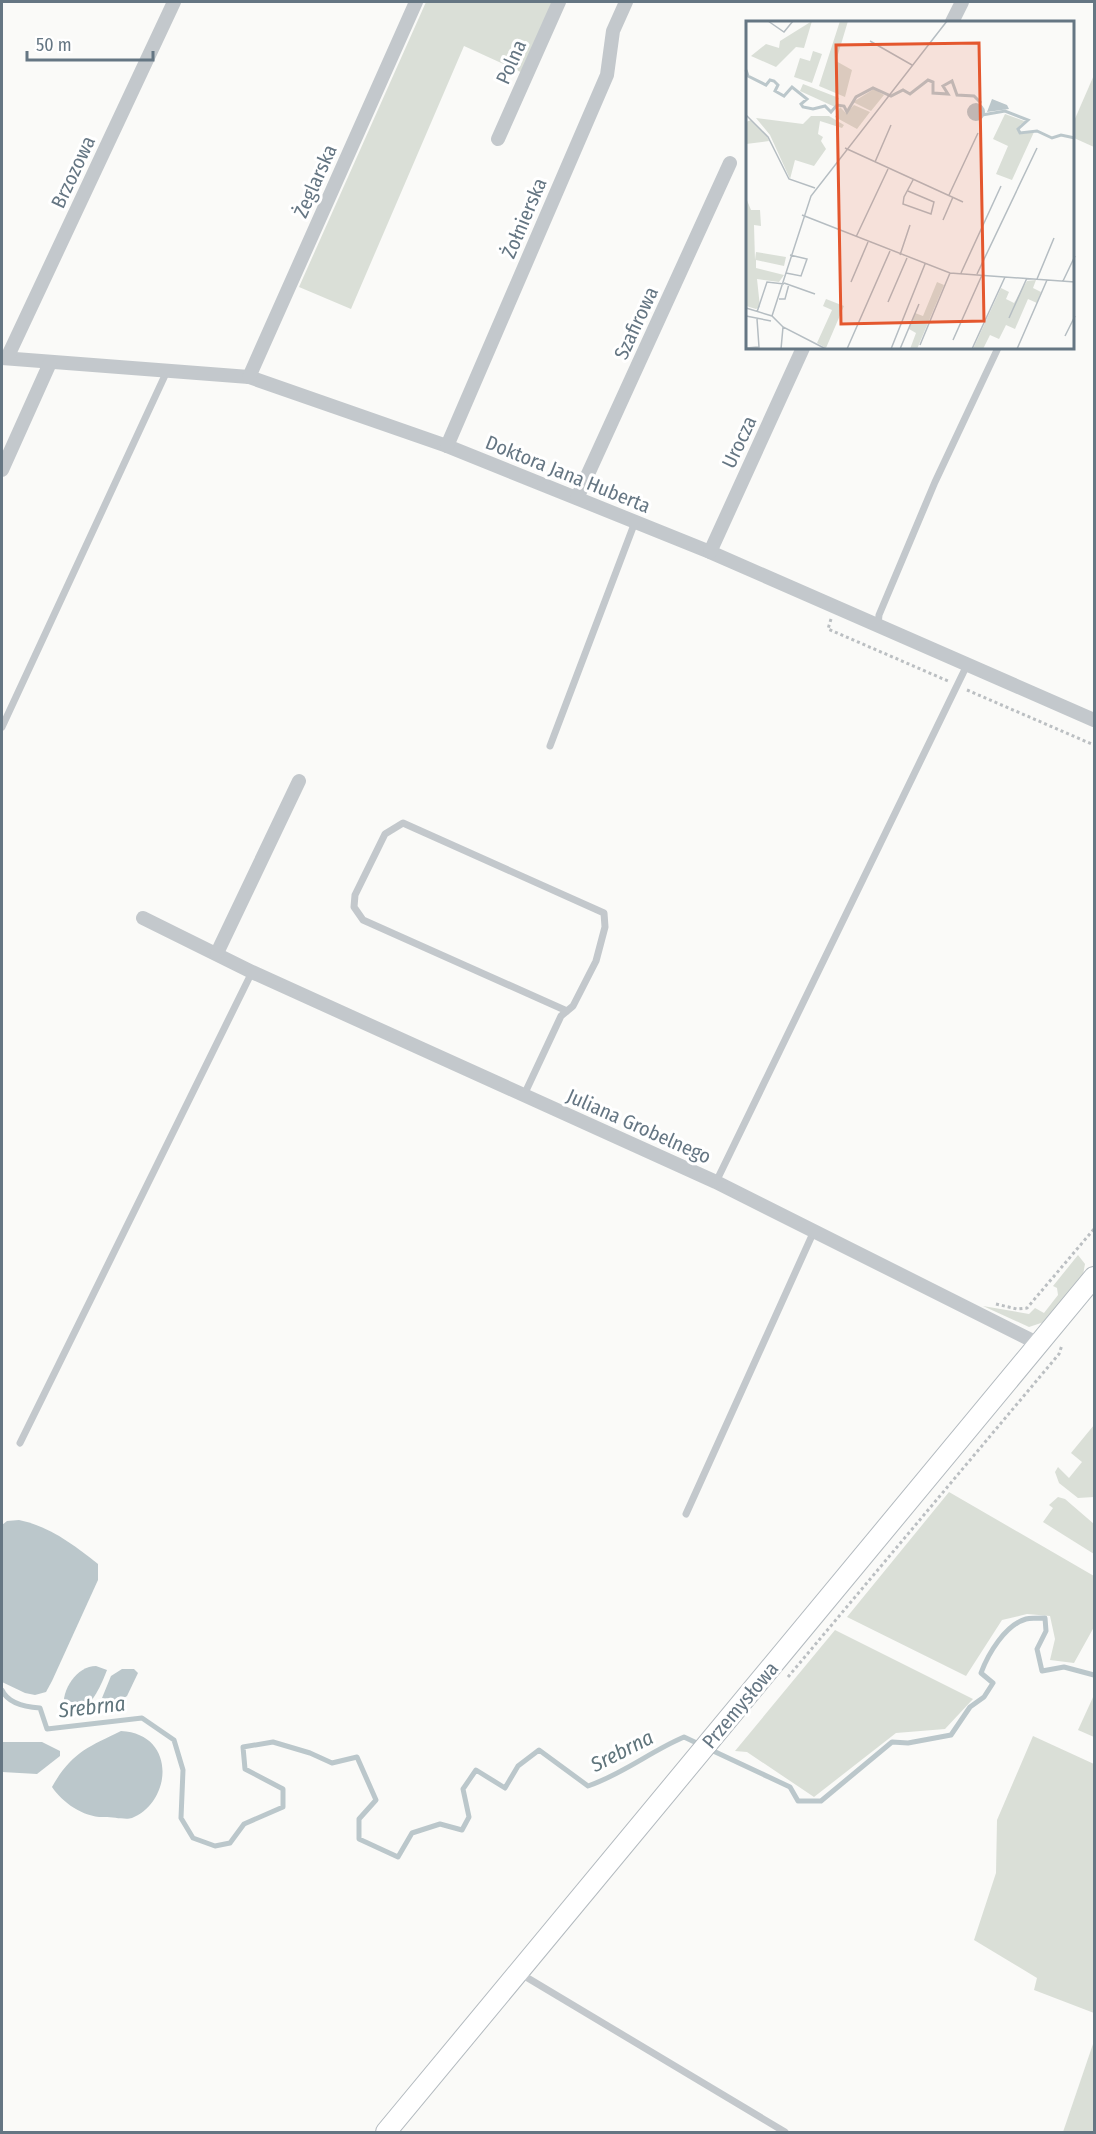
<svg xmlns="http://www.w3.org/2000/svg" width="1096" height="2134" viewBox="0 0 1096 2134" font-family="'Fira Sans Condensed',sans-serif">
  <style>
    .green { fill: #dadfd7 }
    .water { fill: #bbc7cb }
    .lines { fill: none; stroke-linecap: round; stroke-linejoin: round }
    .stream { stroke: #bbc7cb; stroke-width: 5 }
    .secondary-casing { stroke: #b3babf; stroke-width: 22 }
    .path { stroke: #bbbfc2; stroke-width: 3; stroke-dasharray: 3 3; stroke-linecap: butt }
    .lane { stroke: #c3c8cc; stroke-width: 7 }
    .street { stroke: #c3c8cc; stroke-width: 14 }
    .secondary { stroke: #fff; stroke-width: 20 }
    .labels { text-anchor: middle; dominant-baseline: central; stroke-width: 6; stroke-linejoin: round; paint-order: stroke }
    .street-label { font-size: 20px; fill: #657683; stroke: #fff }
    .water-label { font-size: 21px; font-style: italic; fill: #60757c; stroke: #fff }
    .inset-river { fill: none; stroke: #bbc7cb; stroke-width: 3 }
    .inset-road { fill: none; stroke: #b5bdc2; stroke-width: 1.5 }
    .view { fill: #e4572e; fill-opacity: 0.15; stroke: #e4572e; stroke-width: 3 }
    .inset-edge { fill: none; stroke: #657683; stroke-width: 3 }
  </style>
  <rect width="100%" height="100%" fill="#fafaf8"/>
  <g class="green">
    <polygon points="426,2 554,2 523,73 464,46 351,309 299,287"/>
    <polygon points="1094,75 1094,147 1074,138 1074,121"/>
    <polygon points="1078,1255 1085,1264 1083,1275 1044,1322 1029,1327 983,1306 1029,1314 1035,1308 1044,1313 1058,1295 1057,1288 1053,1286"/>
    <polygon points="1094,1425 1094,1497 1078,1498 1059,1483 1055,1472 1058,1467 1069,1478 1082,1462 1071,1453"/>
    <polygon points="949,1492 1094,1576 1094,1627 1074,1663 1050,1660 1055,1639 1050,1616 1027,1614 1002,1620 966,1676 847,1617"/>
    <polygon points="1058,1497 1065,1499 1094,1524 1094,1554 1043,1522 1053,1508 1049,1505"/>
    <polygon points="835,1630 973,1699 945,1729 896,1733 814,1797 747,1752 735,1751"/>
    <polygon points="1094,1695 1094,1737 1078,1730"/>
    <polygon points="1033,1736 1094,1764 1094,2013 1034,1990 1037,1978 974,1940 996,1873 997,1820"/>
    <polygon points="1094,2041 1094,2132 1063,2132"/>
  </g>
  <g class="water">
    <path d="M19,1520C49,1526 74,1545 98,1564V1580L52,1681L46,1692L35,1695L25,1693L2,1682V1525L7,1521Z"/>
    <path d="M96,1666L107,1670C101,1686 93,1703 79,1713L64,1708C61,1690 77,1666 96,1666Z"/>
    <polygon points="122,1669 134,1669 138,1673 127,1696 118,1702 102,1698 111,1676"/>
    <path d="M121,1731C177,1734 172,1802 132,1818C126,1820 113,1817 105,1817C84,1818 63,1803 52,1787C71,1753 88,1747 121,1731Z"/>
    <polygon points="2,1742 42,1742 60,1751 60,1756 37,1774 2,1772"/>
  </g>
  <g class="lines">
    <g class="stream">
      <path d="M2,1690C8,1704 26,1707 40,1708L47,1729L142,1718L174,1740L183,1770L181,1818L193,1838L215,1846L230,1843L244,1824L283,1807V1789L245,1769L243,1747L273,1742L310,1753L332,1763L357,1757L376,1800L359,1819V1839L398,1857L412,1833L440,1824L462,1830L469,1817L463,1789L476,1770L505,1788L518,1766L539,1750L588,1786C623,1774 651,1751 684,1737L701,1745"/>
      <path d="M709,1749L790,1787L798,1801H821L892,1742L908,1743L951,1735L970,1707L984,1697L993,1683L981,1673C988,1654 1005,1625 1026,1619C1031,1618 1039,1618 1045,1618L1046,1631L1037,1649L1042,1671L1064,1667L1094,1675"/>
    </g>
    <defs>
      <polyline id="secondary" points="386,2132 1094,1277"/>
    </defs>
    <use href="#secondary" class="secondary-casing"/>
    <g class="path">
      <polyline points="831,619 828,629 948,681"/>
      <polyline points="967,690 1094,745"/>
      <polyline points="996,1304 1017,1309 1027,1308 1094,1229"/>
      <polyline points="788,1677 1059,1354 1062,1345"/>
    </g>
    <g class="lane">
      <polyline points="878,625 879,615 935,482 998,348"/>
      <polyline points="2,727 167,371"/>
      <polyline points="550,746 635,522"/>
      <polyline points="524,1095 561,1016 573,1006 596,961 605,927 604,913 403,823 385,834 355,895 354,907 363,920 567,1011"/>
      <polyline points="716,1182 967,665"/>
      <polyline points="20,1443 252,972"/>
      <polyline points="686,1514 814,1231"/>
      <polyline points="521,1974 785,2132"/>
    </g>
    <g class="street">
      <polyline points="952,22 962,2"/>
      <polyline points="498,139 559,2"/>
      <polyline points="2,358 249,377 447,446 710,552 1094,720"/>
      <polyline points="7,358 174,2"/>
      <polyline points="249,377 416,2"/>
      <polyline points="447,446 607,75 613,31 626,2"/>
      <polyline points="2,470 50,363"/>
      <polyline points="577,498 730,163"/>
      <polyline points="710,552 803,348"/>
      <polyline points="143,918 252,972 716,1182 1039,1344"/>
      <polyline points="217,953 299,781"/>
    </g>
    <use href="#secondary" class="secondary"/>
  </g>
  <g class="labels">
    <g class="street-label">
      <text transform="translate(511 62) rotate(-66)">Polna</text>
      <text transform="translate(73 172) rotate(-65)">Brzozowa</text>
      <text transform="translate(315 181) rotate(-66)">Żeglarska</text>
      <text transform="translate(524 218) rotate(-67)">Żołnierska</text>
      <text transform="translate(636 323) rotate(-65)">Szafirowa</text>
      <text transform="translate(739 442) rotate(-65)">Urocza</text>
      <text transform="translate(568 474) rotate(22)">Doktora Jana Huberta</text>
      <text transform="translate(639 1126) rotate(24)">Juliana Grobelnego</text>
      <text transform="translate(740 1705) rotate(-50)">Przemysłowa</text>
    </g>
    <g class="water-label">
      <text transform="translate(92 1707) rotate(-6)">Srebrna</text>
      <text transform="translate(622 1751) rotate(-27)">Srebrna</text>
    </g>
  </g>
  <g transform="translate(746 21)">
    <rect width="328" height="328" fill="#fafaf8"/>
    <path d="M66,0L58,27L50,26L30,46L5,35L20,23L33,27L34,20ZM94,0H102L90,40L106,49L99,76L73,65ZM67,30L76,33L66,62L48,56L54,37L64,40ZM57,63L93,77L89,86L54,70ZM128,68L138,74L125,90L107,81ZM108,84L124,91L111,108L89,96L94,86L100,92ZM259,93L281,101L274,104L273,113L288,111L266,159L250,153L262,125L247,118ZM65,95H83L98,104L96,107L74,100L72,113L77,116L75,120L80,128L68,145L49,139L44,158L24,114L10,97L57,103ZM5,99L20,113L23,120L0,123V101ZM0,177L5,189H14L15,205L8,204L9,239L10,231L40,236L38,245L10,239V247L38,254L33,261L11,258L14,286L10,288L0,285ZM290,259L287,267L295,271L291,282L282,278L269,308L260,304L253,318L244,314L237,328H227L255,267L263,271L260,278L268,282L281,260ZM191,261L198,264L171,328H164L170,312L163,308L169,292L177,295ZM80,278L98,285L80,327L71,322L86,289L77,285Z" fill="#dadfd7"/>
    <path d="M246,78L261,84L263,88L241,91ZM221 91a9 9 0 1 1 18 0a9 9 0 1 1-18 0Z" fill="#bbc7cb"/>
    <path class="inset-river" d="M0,49L2,55L20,64L24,59L28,60L32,64L29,70L38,75L46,66L61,78L55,83L57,86L67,88L79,85L85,91L91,84L98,85L101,91L110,76L127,67L145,75L157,69L164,73L182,59L187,61V72L202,73L197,65L206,60L211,74L228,75L235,82M236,94L259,90L282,99L272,108L274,112L291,110L306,117L315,114L329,117"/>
    <path class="inset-road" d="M22,0L38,11L47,0M124,20L166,44M0,94L22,116L43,158L69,167M99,127L217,181M129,141L145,104M162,170L188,181L185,193L157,183L158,176L167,159M203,174L232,112M56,194L204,252L329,261M197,199L207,176M110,216L142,148M154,234L164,204M40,252L55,255L61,238L44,234M215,252L255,165M231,253L291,127M291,258L308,217M317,260L329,235M105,261L122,221M38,262L69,273M33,278H39L43,263M142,281L161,237M0,287L26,295L37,306L80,328M11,291L21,261L38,263M0,295L25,300M26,295L65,175L201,0M263,297L281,257M319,315L329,295M207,319L236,254M174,324L204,252M0,327L13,326L11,298M35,328L37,306M101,328L144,230M145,328L179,243M154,328L173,283M226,328L259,256M271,328L301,259"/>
    <path class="view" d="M233,22L238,300L95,303L90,24Z"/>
    <rect width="328" height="328" class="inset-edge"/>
  </g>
  <rect width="1096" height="2134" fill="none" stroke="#657683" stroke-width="6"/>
  <path d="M27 51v9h126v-9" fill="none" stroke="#657683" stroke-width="3"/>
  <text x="36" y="51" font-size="18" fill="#657683" stroke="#ffffff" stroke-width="4.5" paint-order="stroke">50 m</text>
</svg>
